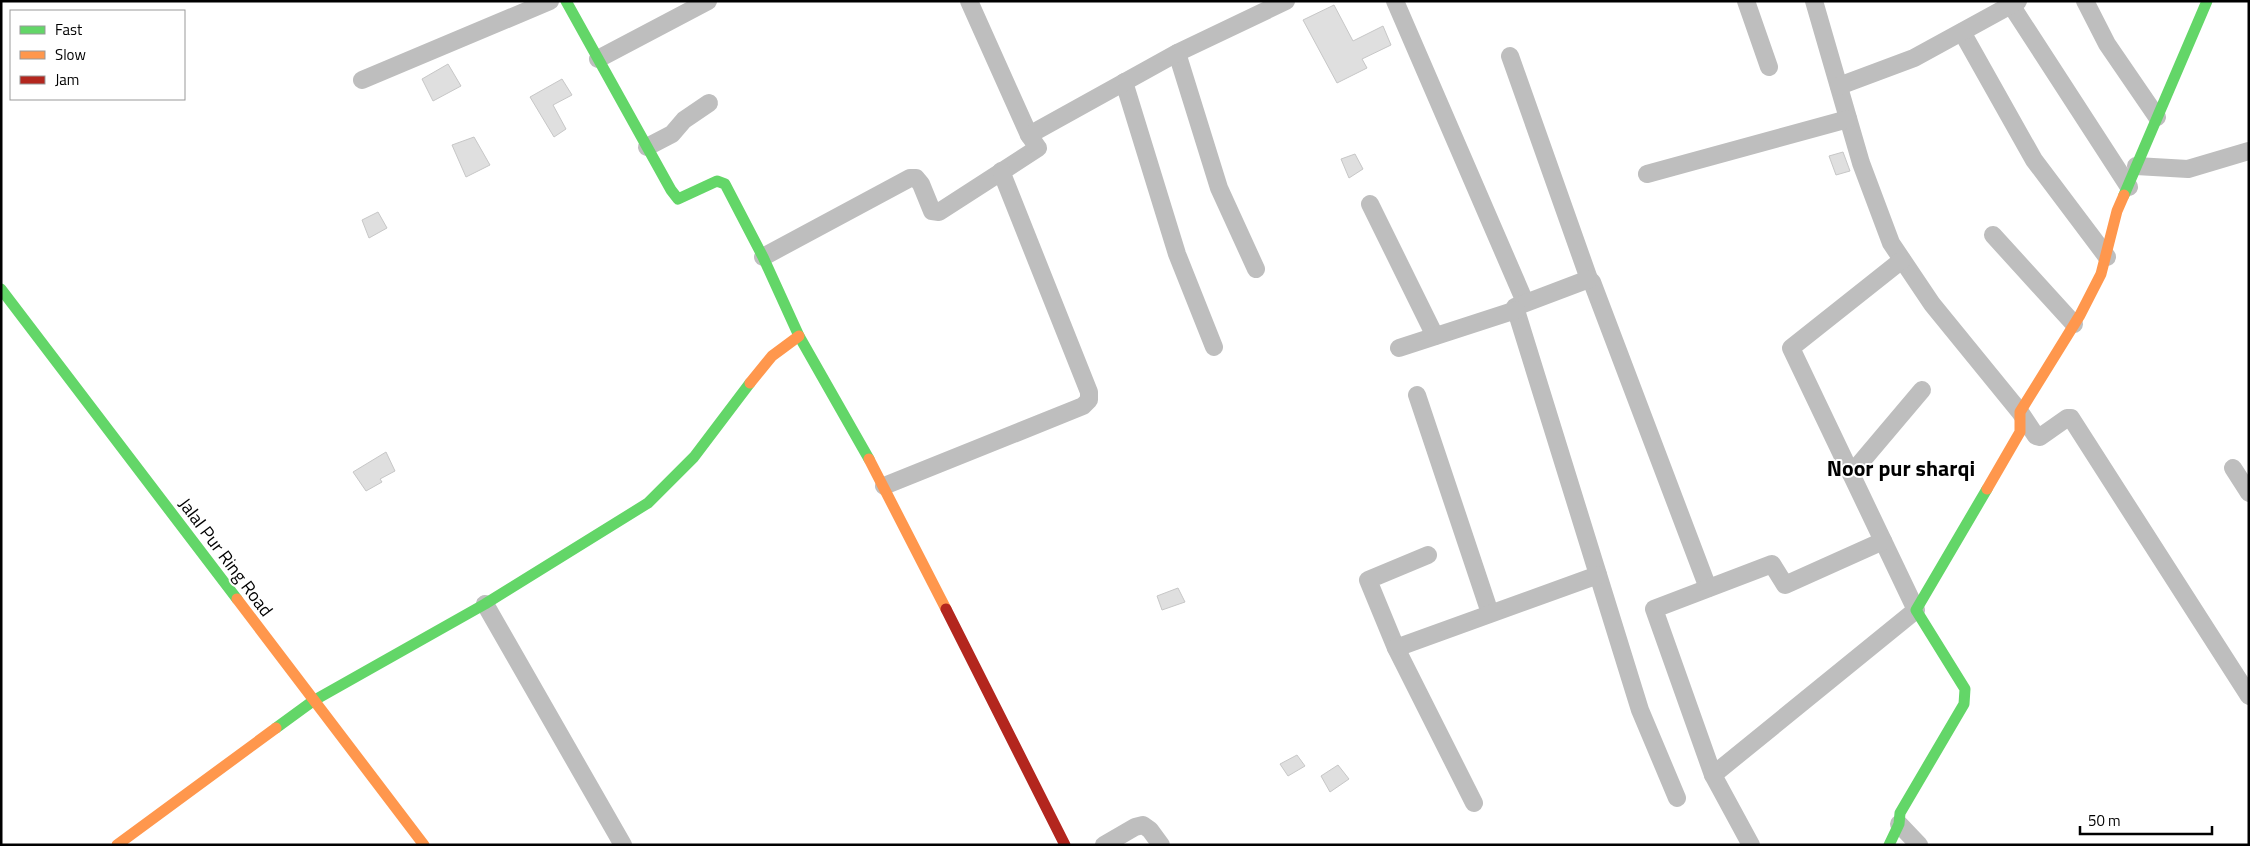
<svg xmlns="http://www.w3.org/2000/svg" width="2250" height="846" viewBox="0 0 2250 846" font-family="'Titillium Web',sans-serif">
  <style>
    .building { fill: #dfdfdf; stroke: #c7c7c7 }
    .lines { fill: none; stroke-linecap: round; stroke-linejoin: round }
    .street { stroke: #bebebe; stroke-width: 18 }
    .fast { stroke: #63d668; stroke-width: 11 }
    .slow { stroke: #ff974d; stroke-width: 11 }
    .jam { stroke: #b3261e; stroke-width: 11 }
    .labels { text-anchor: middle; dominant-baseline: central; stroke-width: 4; stroke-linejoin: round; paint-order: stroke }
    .street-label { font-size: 18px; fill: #000; stroke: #fff }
    .district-label { font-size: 22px; font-weight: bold; fill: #000; stroke: #fff }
  </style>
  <rect width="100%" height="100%" fill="#fff"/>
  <g class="building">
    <polygon points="1334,5 1353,41 1383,26 1391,45 1362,59 1367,68 1337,83 1303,20"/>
    <polygon points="448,64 461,86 433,101 422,79"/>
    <polygon points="562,79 572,95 553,105 566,129 554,137 530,97"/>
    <polygon points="474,137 490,165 466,177 452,145"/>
    <polygon points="1843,152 1850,171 1836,175 1829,156"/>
    <polygon points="1355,154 1363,169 1349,178 1341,159"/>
    <polygon points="378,212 387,228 369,238 362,220"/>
    <polygon points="386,452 395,471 380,479 382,482 366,491 353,472"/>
    <polygon points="1178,588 1185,602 1162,610 1157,596"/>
    <polygon points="1297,755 1305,766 1288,776 1280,764"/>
    <polygon points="1338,765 1349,779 1330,792 1321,776"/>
  </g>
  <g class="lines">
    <g class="street">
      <polyline points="969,1 1029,135"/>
      <polyline points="1395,1 1525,302"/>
      <polyline points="1746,1 1769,67"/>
      <polyline points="1814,1 1861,163 1891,243 1932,304 2020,412 2036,436 2040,437 2067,418 2071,418 2249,696"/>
      <polyline points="2085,1 2107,44 2157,117"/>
      <polyline points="2011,5 2129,187"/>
      <polyline points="1962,32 2034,160 2107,257"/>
      <polyline points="1177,53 1219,188 1256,269"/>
      <polyline points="1510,56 1589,279 1592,282 1708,588"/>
      <polyline points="598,59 708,1"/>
      <polyline points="362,80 550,1"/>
      <polyline points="1124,82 1177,254 1214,347"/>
      <polyline points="1839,86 1914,58 2018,1"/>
      <polyline points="647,147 672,134 684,120 709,103"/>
      <polyline points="2136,166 2188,169 2249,151"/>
      <polyline points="1647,174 1848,119"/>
      <polyline points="1370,204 1435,336"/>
      <polyline points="1993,235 2074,324"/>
      <polyline points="763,257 910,178 916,178 921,184 932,211 939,212 1038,148 1029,135 1177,53 1286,1"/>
      <polyline points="1589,279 1515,307 1640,710 1677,798"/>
      <polyline points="1399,348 1516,310"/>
      <polyline points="1417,395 1490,613"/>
      <polyline points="2233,468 2249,493"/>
      <polyline points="1851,474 1922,390"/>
      <polyline points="884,486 1083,406 1089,400 1089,392 1001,171"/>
      <polyline points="1428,555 1368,580 1396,648 1474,803"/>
      <polyline points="485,604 623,845"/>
      <polyline points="1396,648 1598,575"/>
      <polyline points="1713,775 1916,610 1791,348 1902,260"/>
      <polyline points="1899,824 1919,845"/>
      <polyline points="1104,845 1135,827 1143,825 1150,830 1161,845"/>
      <polyline points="1751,845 1713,775 1654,609 1772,564 1785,585 1883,541"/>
    </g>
    <g class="fast">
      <polyline points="566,1 671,190 678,199 717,181 725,184 763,257 799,336 869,459"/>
      <polyline points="2124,195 2207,1"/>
      <polyline points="1,289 237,599"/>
      <polyline points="276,728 313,701 485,604 648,503 694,457 750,383"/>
      <polyline points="1889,845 1899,824 1900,813 1964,704 1965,689 1916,610 1987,489"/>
    </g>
    <g class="slow">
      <polyline points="750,383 772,356 799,336"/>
      <polyline points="869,459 946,609"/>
      <polyline points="1987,489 2020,432 2020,412 2080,315 2101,274 2117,211 2124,195"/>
      <polyline points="237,599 424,845"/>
      <polyline points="117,845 276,728"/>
    </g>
    <polyline class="jam" points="946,609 1065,845"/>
  </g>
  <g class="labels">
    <g class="street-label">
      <text transform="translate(226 557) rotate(53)">Jalal Pur Ring Road</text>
    </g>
    <g class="district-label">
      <text x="1901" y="468">Noor pur sharqi</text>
    </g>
  </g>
  <rect width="2250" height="846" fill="none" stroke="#000000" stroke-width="5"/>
  <rect x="10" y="10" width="175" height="90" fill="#ffffff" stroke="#999999"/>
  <rect x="20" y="26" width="25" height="8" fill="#63d668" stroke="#999999"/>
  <text x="55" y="35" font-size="15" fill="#000000">Fast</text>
  <rect x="20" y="51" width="25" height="8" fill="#ff974d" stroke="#999999"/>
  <text x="55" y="60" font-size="15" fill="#000000">Slow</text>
  <rect x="20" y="76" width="25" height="8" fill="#b3261e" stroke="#999999"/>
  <text x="55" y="85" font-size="15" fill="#000000">Jam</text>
  <path d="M2080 826v8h132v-8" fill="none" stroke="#000000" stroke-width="2.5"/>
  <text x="2088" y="826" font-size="15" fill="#000000" stroke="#ffffff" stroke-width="4" paint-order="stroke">50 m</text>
</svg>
